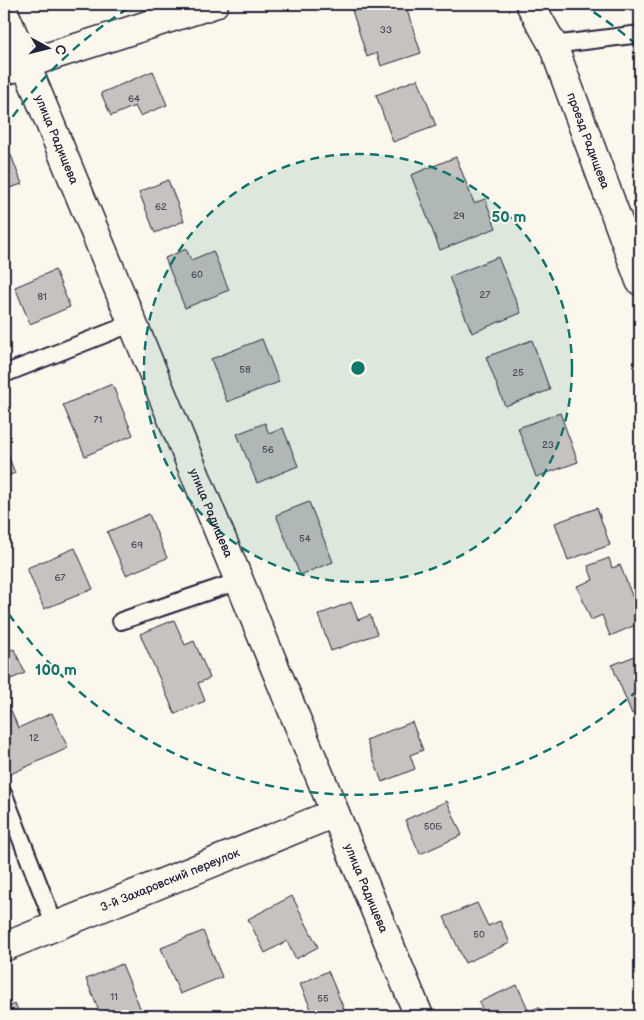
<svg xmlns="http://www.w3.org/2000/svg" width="644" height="1020" viewBox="0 0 644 1020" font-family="'Balsamiq Sans',sans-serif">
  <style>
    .building { fill: #c6c2c0; stroke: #22223b }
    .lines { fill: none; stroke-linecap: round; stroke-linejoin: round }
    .service-casing { stroke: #22223b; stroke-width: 20 }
    .minor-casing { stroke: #22223b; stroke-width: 31 }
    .service { stroke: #fbf7ec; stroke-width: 16 }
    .minor { stroke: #fbf7ec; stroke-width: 28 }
    .ring { fill: none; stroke: #0f766e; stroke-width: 2.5; stroke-dasharray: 9 6 }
    .labels { text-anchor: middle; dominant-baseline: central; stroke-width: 4; stroke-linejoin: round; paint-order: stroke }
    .number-label { font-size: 10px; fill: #4b4a5c }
    .street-label { font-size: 12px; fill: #22223b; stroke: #fbf7ec }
    .centre { fill: #0f766e; stroke: #fbf7ec; stroke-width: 2.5 }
    .ring-label { font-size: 15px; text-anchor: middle; font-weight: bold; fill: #0f766e; stroke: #fbf7ec; stroke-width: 4; stroke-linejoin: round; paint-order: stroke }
  </style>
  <rect width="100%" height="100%" fill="#fbf7ec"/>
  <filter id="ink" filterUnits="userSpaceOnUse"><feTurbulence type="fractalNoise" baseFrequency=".02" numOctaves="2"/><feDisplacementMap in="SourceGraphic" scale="10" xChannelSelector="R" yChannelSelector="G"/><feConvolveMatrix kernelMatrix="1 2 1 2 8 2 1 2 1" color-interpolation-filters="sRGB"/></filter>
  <g filter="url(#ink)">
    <g class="building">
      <polygon points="60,4 75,4 62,9"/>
      <polygon points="350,4 380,4 381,7 392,4 405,4 421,53 381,66 377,53 367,57"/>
      <polygon points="153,71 167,105 140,116 135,106 111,116 101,93"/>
      <polygon points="418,79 436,126 393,142 376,95"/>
      <polygon points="11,155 22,184 4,190 4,158"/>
      <polygon points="456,157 474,203 485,199 496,228 440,250 411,175"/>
      <polygon points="168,180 184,221 155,233 139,192"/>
      <polygon points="186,249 191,260 213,251 229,290 185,308 165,258"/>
      <polygon points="498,257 521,313 472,333 449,277"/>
      <polygon points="55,270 70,307 30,324 15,287"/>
      <polygon points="262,339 279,382 227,402 211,359"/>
      <polygon points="532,340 550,390 505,406 486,357"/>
      <polygon points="112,384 133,435 85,456 63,405"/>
      <polygon points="560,413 578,462 536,477 518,428"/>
      <polygon points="265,423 269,434 283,428 298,466 257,483 237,434"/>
      <polygon points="4,445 15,473 4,478"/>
      <polygon points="309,502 333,562 300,575 276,515"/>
      <polygon points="597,508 610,545 568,560 555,523"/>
      <polygon points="149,514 167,558 126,575 107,532"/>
      <polygon points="75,548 93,589 44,609 27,568"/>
      <polygon points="609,558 612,568 620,565 640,616 640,623 610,636 602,615 591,620 577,586 593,580 588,566"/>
      <polygon points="351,602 358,620 370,615 377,634 331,651 318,615"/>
      <polygon points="174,620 185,645 194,641 210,678 198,683 205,701 175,714 140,634"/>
      <polygon points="14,649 25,673 4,682 4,653"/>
      <polygon points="640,654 640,711 632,714 612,665"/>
      <polygon points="11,710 18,728 52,713 68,748 4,777 4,713"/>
      <polygon points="412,722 423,750 410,755 415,769 382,782 366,740"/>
      <polygon points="640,744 640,757 635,746"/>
      <polygon points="447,801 462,835 420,854 405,820"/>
      <polygon points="292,896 318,947 296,959 287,941 265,953 248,919"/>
      <polygon points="477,903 488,926 500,921 510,943 465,963 444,917"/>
      <polygon points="203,931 222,977 180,994 161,948"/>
      <polygon points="122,964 143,1015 101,1016 86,979"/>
      <polygon points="328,971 346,1014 340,1016 314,1016 300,984"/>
      <polygon points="517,985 529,1011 539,1007 544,1016 485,1016 479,1002"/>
      <polygon points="15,1004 21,1016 4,1016 4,1009"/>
    </g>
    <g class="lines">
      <defs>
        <g id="service">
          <polyline points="553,45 640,34"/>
          <polyline points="4,374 133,323"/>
          <polyline points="121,621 239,581"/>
          <polyline points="4,795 55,926"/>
        </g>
        <g id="minor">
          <path id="s1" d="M530,4L553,45L640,281"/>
          <path id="s2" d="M4,12L419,1016"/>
          <polyline points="4,71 214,4"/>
          <path id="s3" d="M4,947L335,813"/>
        </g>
      </defs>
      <use href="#service" class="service-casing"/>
      <use href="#minor" class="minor-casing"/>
      <use href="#service" class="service"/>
      <use href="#minor" class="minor"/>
    </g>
  </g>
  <circle cx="358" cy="368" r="214" fill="#0f766e" fill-opacity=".12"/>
  <g class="ring">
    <circle cx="358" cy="368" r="214"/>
    <path d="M638 690A427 427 0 0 1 4 607M4 129A427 427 0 0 1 135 4M581 4A427 427 0 0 1 638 46"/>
  </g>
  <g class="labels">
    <g class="number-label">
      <text x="386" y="30">33</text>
      <text x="134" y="99">64</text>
      <text x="161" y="207">62</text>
      <text x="459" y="216">29</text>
      <text x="197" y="275">60</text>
      <text x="485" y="295">27</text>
      <text x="42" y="297">81</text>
      <text x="245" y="370">58</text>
      <text x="518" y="373">25</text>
      <text x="98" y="420">71</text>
      <text x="548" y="445">23</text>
      <text x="268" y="450">56</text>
      <text x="305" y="539">54</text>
      <text x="137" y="545">69</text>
      <text x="60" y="578">67</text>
      <text x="34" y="738">12</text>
      <text x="433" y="827">50Б</text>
      <text x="479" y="935">50</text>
      <text x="114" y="997">11</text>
      <text x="323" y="999">55</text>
    </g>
    <g class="street-label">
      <text stroke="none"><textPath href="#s2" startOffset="138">улица Радищева</textPath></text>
      <text stroke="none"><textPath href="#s1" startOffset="149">проезд Радищева</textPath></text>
      <text stroke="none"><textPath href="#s2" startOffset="542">улица Радищева</textPath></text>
      <text stroke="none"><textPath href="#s3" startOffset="179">3-й Захаровский переулок</textPath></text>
      <text stroke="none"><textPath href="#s2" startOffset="948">улица Радищева</textPath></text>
    </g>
  </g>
  <circle cx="358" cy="368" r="8" class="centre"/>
  <g class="ring-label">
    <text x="509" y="222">50 m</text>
    <text x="56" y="675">100 m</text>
  </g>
  <rect width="644" height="1020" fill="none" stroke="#fbf7ec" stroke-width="20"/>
  <rect x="10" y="10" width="624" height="1000" fill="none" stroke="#22223b" stroke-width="2" filter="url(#ink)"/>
  <g transform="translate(48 48) rotate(97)" stroke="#fbf7ec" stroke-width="4" paint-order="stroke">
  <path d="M0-4L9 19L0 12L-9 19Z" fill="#22223b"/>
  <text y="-8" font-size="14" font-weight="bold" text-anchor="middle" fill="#22223b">С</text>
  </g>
</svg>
